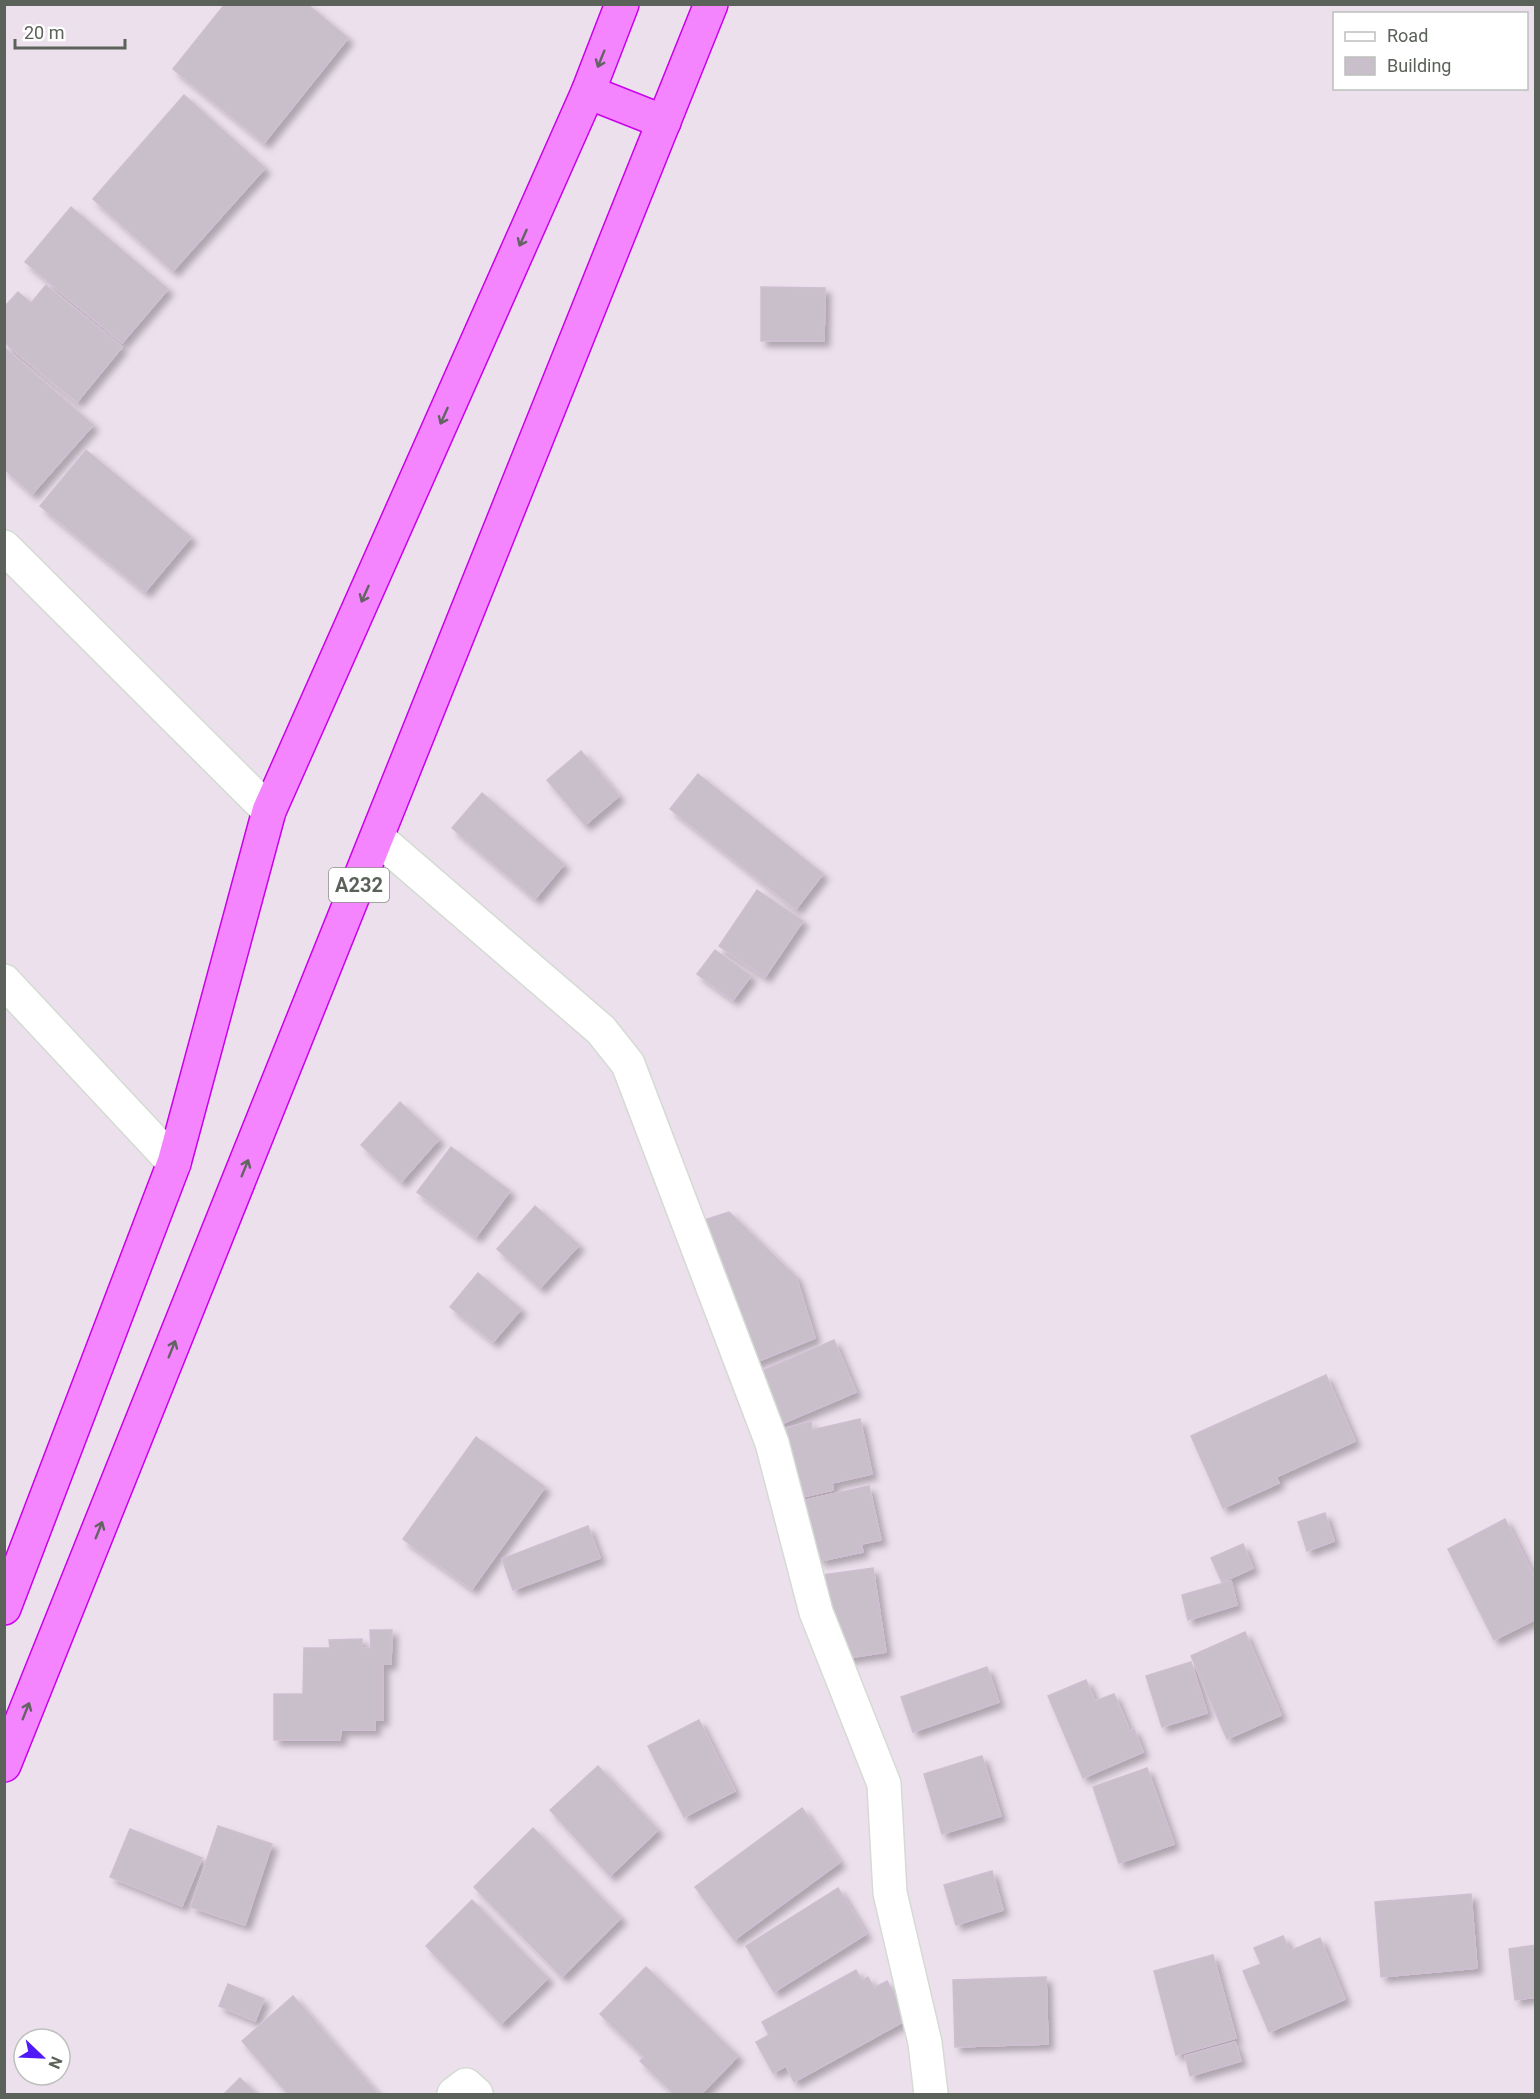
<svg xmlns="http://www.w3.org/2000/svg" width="1540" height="2099" viewBox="0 0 1540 2099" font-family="Roboto,sans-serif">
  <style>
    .building { fill: #c8bfca; stroke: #cfbed2; stroke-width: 1.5; filter: url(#shadow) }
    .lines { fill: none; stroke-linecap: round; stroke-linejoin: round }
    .minor-casing { stroke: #d4dbd3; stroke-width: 36 }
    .highway-casing { stroke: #ca00ed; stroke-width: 36 }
    .minor { stroke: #fff; stroke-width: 33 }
    .highway { stroke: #f485ff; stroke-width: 33 }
    .oneway { stroke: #636461 }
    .labels { text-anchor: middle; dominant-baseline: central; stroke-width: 5; stroke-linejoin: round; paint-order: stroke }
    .shield { fill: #fff; stroke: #8c918b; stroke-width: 1.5 }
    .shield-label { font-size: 20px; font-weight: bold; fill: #5b6259 }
  </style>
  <defs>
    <filter id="shadow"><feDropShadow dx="5.5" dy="5.5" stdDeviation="3" flood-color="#0004"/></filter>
  </defs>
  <rect width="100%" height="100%" fill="#ede0ed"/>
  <g class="building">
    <polygon points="225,4 307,4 348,38 264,143 173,69"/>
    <polygon points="184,95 265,168 173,271 93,199"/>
    <polygon points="71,207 168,289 122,343 25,262"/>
    <polygon points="46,285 122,347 77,402 4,342 4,307 18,292 31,303"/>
    <polygon points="761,287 825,288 824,341 761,341"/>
    <polygon points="4,347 93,425 32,494 4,469"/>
    <polygon points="86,450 191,537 145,592 40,506"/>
    <polygon points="581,751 619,796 585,825 547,780"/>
    <polygon points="698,774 823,874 796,909 670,809"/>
    <polygon points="482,793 564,864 535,899 452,828"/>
    <polygon points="757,890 803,921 765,977 719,946"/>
    <polygon points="715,950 751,976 733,1000 697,974"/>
    <polygon points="400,1102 439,1139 401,1182 361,1145"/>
    <polygon points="451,1147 510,1191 476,1237 417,1192"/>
    <polygon points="535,1206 579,1245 540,1288 497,1249"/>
    <polygon points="729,1212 796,1277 815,1338 729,1373 682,1227"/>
    <polygon points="478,1273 521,1309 493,1342 450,1307"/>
    <polygon points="834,1340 856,1392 767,1430 745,1378"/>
    <polygon points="1326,1375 1355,1441 1276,1477 1279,1483 1223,1508 1191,1436"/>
    <polygon points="860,1419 872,1474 832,1483 833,1490 781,1502 765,1433 811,1422 812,1430"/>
    <polygon points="476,1437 545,1487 472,1589 403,1539"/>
    <polygon points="869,1486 881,1540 861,1544 863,1552 820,1561 819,1554 800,1559 788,1504"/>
    <polygon points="1325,1513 1334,1541 1307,1551 1298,1522"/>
    <polygon points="1505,1519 1536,1581 1536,1619 1494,1640 1448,1549"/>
    <polygon points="588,1526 600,1558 513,1590 502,1559"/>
    <polygon points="1243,1544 1253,1568 1222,1582 1211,1558"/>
    <polygon points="873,1568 886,1652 828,1661 815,1576"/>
    <polygon points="1231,1581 1237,1605 1188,1620 1182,1595"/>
    <polygon points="370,1630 392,1630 391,1664 383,1664 383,1720 375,1720 375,1730 341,1730 340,1740 274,1740 274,1694 303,1694 304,1648 330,1648 329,1640 362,1639 362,1648 371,1648"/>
    <polygon points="1245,1632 1281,1715 1227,1739 1191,1656"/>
    <polygon points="1191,1662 1207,1713 1162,1727 1146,1676"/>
    <polygon points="987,1667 999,1702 913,1732 901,1697"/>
    <polygon points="1086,1680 1095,1701 1114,1694 1130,1731 1134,1729 1143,1752 1083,1778 1048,1696"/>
    <polygon points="699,1720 735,1791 684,1817 648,1746"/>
    <polygon points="982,1756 1001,1816 942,1834 924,1774"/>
    <polygon points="598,1766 658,1830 610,1876 550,1810"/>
    <polygon points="1147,1768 1174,1844 1119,1863 1093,1787"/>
    <polygon points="802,1808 840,1862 734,1940 695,1887"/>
    <polygon points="218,1826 272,1844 245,1925 191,1907"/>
    <polygon points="533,1828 621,1918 562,1977 474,1887"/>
    <polygon points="130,1829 202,1858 182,1906 110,1877"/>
    <polygon points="992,1871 1003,1910 956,1925 944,1885"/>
    <polygon points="838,1888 866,1934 774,1992 746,1946"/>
    <polygon points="1471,1894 1477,1968 1381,1977 1375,1902"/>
    <polygon points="472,1900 548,1978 501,2024 426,1946"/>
    <polygon points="1283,1936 1290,1951 1320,1938 1345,1999 1269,2032 1243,1971 1261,1964 1254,1948"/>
    <polygon points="1536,1945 1536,1997 1515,2000 1509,1949"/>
    <polygon points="1213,1955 1236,2038 1176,2055 1154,1971"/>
    <polygon points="646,1967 738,2056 701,2094 674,2094 640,2061 644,2057 600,2014"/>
    <polygon points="856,1970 862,1981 868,1977 874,1988 887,1981 908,2019 794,2082 786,2066 773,2073 756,2042 769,2035 762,2022"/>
    <polygon points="1046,1977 1048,2044 955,2047 953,1980"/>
    <polygon points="228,1984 264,1999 255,2021 219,2006"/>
    <polygon points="293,1996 378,2094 288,2094 242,2041"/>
    <polygon points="1235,2042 1241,2061 1190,2076 1185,2056"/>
    <polygon points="240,2078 256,2094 224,2094"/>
  </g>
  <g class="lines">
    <defs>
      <g id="minor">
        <polyline points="4,547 269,811"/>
        <polyline points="378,838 601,1030 628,1064 772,1443 816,1612 884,1784 890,1893 925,2043 931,2094"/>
        <polyline points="4,981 174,1163"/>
        <polyline points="454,2094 466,2085 476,2094"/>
      </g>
      <g id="highway">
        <polyline points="588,92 664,122"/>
        <polyline points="4,1608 174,1163 269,811 588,92 622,4"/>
        <polyline points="4,1765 711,4"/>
      </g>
    </defs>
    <use href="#minor" class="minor-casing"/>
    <use href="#highway" class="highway-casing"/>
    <use href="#minor" class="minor"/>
    <use href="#highway" class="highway"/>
  </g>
  <defs><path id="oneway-shaft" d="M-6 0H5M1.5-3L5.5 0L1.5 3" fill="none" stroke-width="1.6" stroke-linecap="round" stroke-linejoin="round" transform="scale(1.5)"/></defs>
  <g class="oneway">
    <use href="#oneway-shaft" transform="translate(601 59) rotate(112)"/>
    <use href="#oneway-shaft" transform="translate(523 238) rotate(114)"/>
    <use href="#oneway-shaft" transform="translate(444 416) rotate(114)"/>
    <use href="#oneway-shaft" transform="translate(365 594) rotate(114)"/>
    <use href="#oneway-shaft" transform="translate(245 1168) rotate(-68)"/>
    <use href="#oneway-shaft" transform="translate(172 1349) rotate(-68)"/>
    <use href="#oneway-shaft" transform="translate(99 1530) rotate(-68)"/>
    <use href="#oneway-shaft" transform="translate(26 1711) rotate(-68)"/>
  </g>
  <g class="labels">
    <rect class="shield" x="329" y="868" width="60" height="34" rx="4.5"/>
    <g class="shield-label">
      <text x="359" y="885">A232</text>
    </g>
  </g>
  <rect width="1540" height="2099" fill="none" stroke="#5b6259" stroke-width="12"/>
  <rect x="1333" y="12" width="195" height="78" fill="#ffffff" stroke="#bdc0bd" stroke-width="1.5"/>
  <rect x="1345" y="32" width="30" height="9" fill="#ffffff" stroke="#bdc0bd" stroke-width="1.5"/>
  <text x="1387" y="42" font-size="18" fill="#5b6259">Road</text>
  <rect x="1345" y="57" width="30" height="18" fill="#c8bfca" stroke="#bdc0bd" stroke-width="1.5"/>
  <text x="1387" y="72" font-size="18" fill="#5b6259">Building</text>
  <g transform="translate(42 2057) rotate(113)"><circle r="28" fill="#ffffff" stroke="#bdc0bd" stroke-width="1.5"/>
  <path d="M0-4.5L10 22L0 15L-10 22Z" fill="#501af8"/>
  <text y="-9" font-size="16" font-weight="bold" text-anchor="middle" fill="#5b6259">N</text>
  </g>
  <path d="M15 39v9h110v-9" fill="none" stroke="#5b6259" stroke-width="3"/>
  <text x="24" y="39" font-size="18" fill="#5b6259" stroke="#ffffff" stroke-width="4.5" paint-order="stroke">20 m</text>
</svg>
